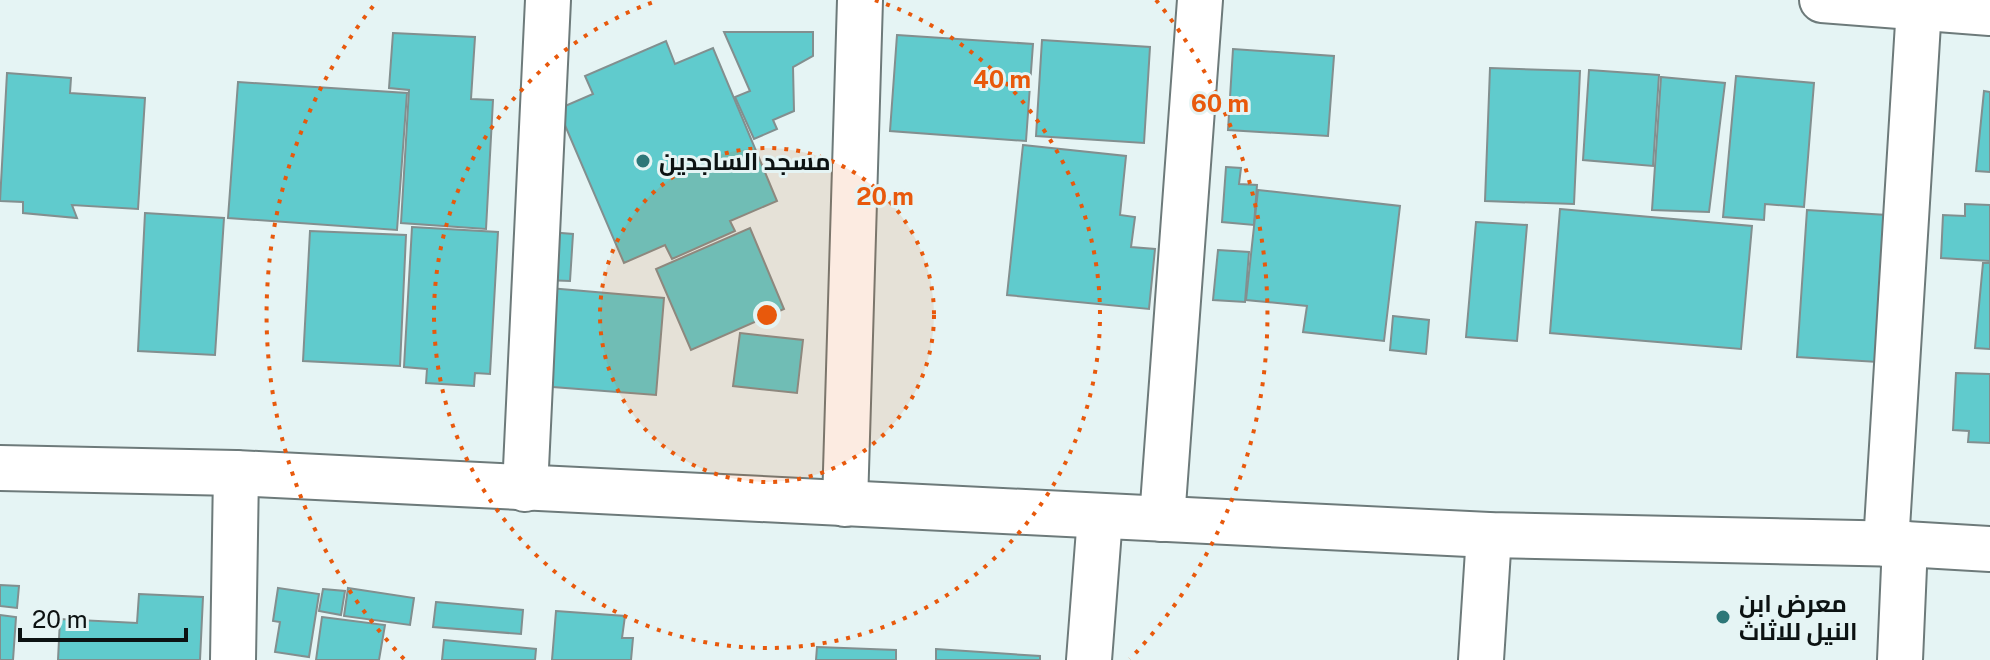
<svg xmlns="http://www.w3.org/2000/svg" width="1990" height="660" viewBox="0 0 1990 660" font-family="'Public Sans',Cairo,sans-serif">
  <style>
    .building { fill: #60cbcd; stroke: #828f8f; stroke-width: 2 }
    .lines { fill: none; stroke-linecap: round; stroke-linejoin: round }
    .minor-casing { stroke: #6d7a7a; stroke-width: 48 }
    .minor { stroke: #fff; stroke-width: 44 }
    .ring { fill: none; stroke: #e8590c; stroke-width: 4; stroke-dasharray: 4 8 }
    .poi-dot { fill: #2d7778; stroke: #e5f4f4; stroke-width: 3 }
    .labels { text-anchor: middle; dominant-baseline: central; stroke-width: 6; stroke-linejoin: round; paint-order: stroke }
    .poi-label { font-size: 24px; font-weight: bold; fill: #0c1212; stroke: #e5f4f4; text-anchor: start }
    .centre { fill: #e8590c; stroke: #e5f4f4; stroke-width: 4 }
    .ring-label { font-size: 24px; text-anchor: middle; font-weight: bold; fill: #e8590c; stroke: #e5f4f4; stroke-width: 6; stroke-linejoin: round; paint-order: stroke }
  </style>
  <rect width="100%" height="100%" fill="#e5f4f4"/>
  <g class="building">
    <polygon points="724,32 813,32 813,56 793,67 794,111 773,120 777,129 754,139 735,97 750,91"/>
    <polygon points="393,33 475,37 471,99 493,100 486,229 401,223 409,90 389,88"/>
    <polygon points="897,35 1033,44 1026,141 890,131"/>
    <polygon points="1042,40 1150,47 1144,143 1036,136"/>
    <polygon points="666,41 675,64 713,48 777,201 730,221 735,231 672,259 665,245 624,263 558,109 593,94 585,76"/>
    <polygon points="1233,49 1334,56 1328,136 1228,130"/>
    <polygon points="1490,68 1580,71 1574,204 1485,201"/>
    <polygon points="1589,70 1659,75 1653,166 1583,160"/>
    <polygon points="7,73 71,78 70,93 145,98 138,209 72,205 77,218 23,213 23,202 0,201"/>
    <polygon points="1736,76 1814,83 1804,207 1765,204 1764,220 1723,217"/>
    <polygon points="1661,77 1725,83 1709,212 1652,210"/>
    <polygon points="238,82 407,93 397,230 228,218"/>
    <polygon points="1984,91 1990,92 1990,172 1976,171"/>
    <polygon points="1023,145 1126,156 1120,215 1135,217 1131,247 1155,249 1149,309 1007,295"/>
    <polygon points="1226,167 1241,168 1239,184 1257,185 1254,225 1222,222"/>
    <polygon points="1258,190 1400,206 1384,341 1303,332 1307,306 1246,300"/>
    <polygon points="1965,204 1990,205 1990,261 1941,258 1943,215 1965,216"/>
    <polygon points="1560,209 1752,226 1741,349 1550,333"/>
    <polygon points="1807,210 1903,216 1894,363 1797,357"/>
    <polygon points="145,213 224,218 215,355 138,351"/>
    <polygon points="1476,222 1527,225 1517,341 1466,337"/>
    <polygon points="412,227 498,232 490,374 475,373 474,386 426,383 427,369 404,367"/>
    <polygon points="750,228 784,309 691,350 656,269"/>
    <polygon points="310,231 406,235 400,366 303,361"/>
    <polygon points="549,232 573,234 570,281 545,280"/>
    <polygon points="1218,250 1249,252 1245,302 1213,300"/>
    <polygon points="1983,263 1990,263 1990,349 1975,348"/>
    <polygon points="549,288 664,298 656,395 540,386"/>
    <polygon points="1393,316 1429,320 1426,354 1390,350"/>
    <polygon points="740,333 803,340 797,393 733,386"/>
    <polygon points="1956,373 1990,374 1990,443 1968,442 1969,431 1953,430"/>
    <polygon points="0,585 19,586 17,608 0,606"/>
    <polygon points="278,588 319,594 309,657 275,652 280,622 273,621"/>
    <polygon points="348,588 414,598 410,625 344,616"/>
    <polygon points="323,589 345,591 341,615 319,611"/>
    <polygon points="139,594 203,597 200,660 58,660 60,619 137,623"/>
    <polygon points="436,602 523,610 521,634 433,627"/>
    <polygon points="556,611 625,616 622,638 633,638 631,660 552,660"/>
    <polygon points="0,615 16,617 13,660 0,660"/>
    <polygon points="322,617 385,625 379,660 316,660"/>
    <polygon points="444,640 536,649 535,660 442,660"/>
    <polygon points="817,647 896,650 896,660 816,660"/>
    <polygon points="936,649 1040,656 1040,660 936,660"/>
  </g>
  <g class="lines">
    <defs>
      <g id="minor">
        <polyline points="1822,0 1990,13"/>
        <polyline points="0,468 236,473 1489,535 1905,544 1990,549"/>
        <polyline points="525,489 548,0"/>
        <polyline points="845,504 860,0"/>
        <polyline points="1162,519 1200,0"/>
        <polyline points="1886,544 1919,7"/>
        <polyline points="233,660 236,473"/>
        <polyline points="1089,660 1100,517"/>
        <polyline points="1481,660 1489,535"/>
        <polyline points="1900,660 1905,544"/>
      </g>
    </defs>
    <use href="#minor" class="minor-casing"/>
    <use href="#minor" class="minor"/>
  </g>
  <circle cx="767" cy="315" r="167" fill="#e8590c" fill-opacity=".12"/>
  <g class="ring">
    <circle cx="767" cy="315" r="167"/>
    <path d="M875 0A333 333 0 1 1 659 0"/>
    <path d="M404 659A500 500 0 0 1 378 0M1156 0A500 500 0 0 1 1130 659"/>
  </g>
  <g class="poi-dot">
    <circle cx="643" cy="161" r="8"/>
    <circle cx="1723" cy="617" r="8"/>
  </g>
  <g class="labels">
    <g class="poi-label">
      <text x="659" y="161">مسجد الساجدين</text>
      <text x="1739" y="603">معرض ابن<tspan x="1739" dy="28">النيل للاثاث</tspan></text>
    </g>
  </g>
  <circle cx="767" cy="315" r="12" class="centre"/>
  <g class="ring-label">
    <text x="1002" y="88">40 m</text>
    <text x="1220" y="112">60 m</text>
    <text x="885" y="205">20 m</text>
  </g>
  <path d="M20 628v12h166v-12" fill="none" stroke="#0c1212" stroke-width="4"/>
  <text x="32" y="628" font-size="24" fill="#0c1212" stroke="#e5f4f4" stroke-width="6" paint-order="stroke">20 m</text>
</svg>
